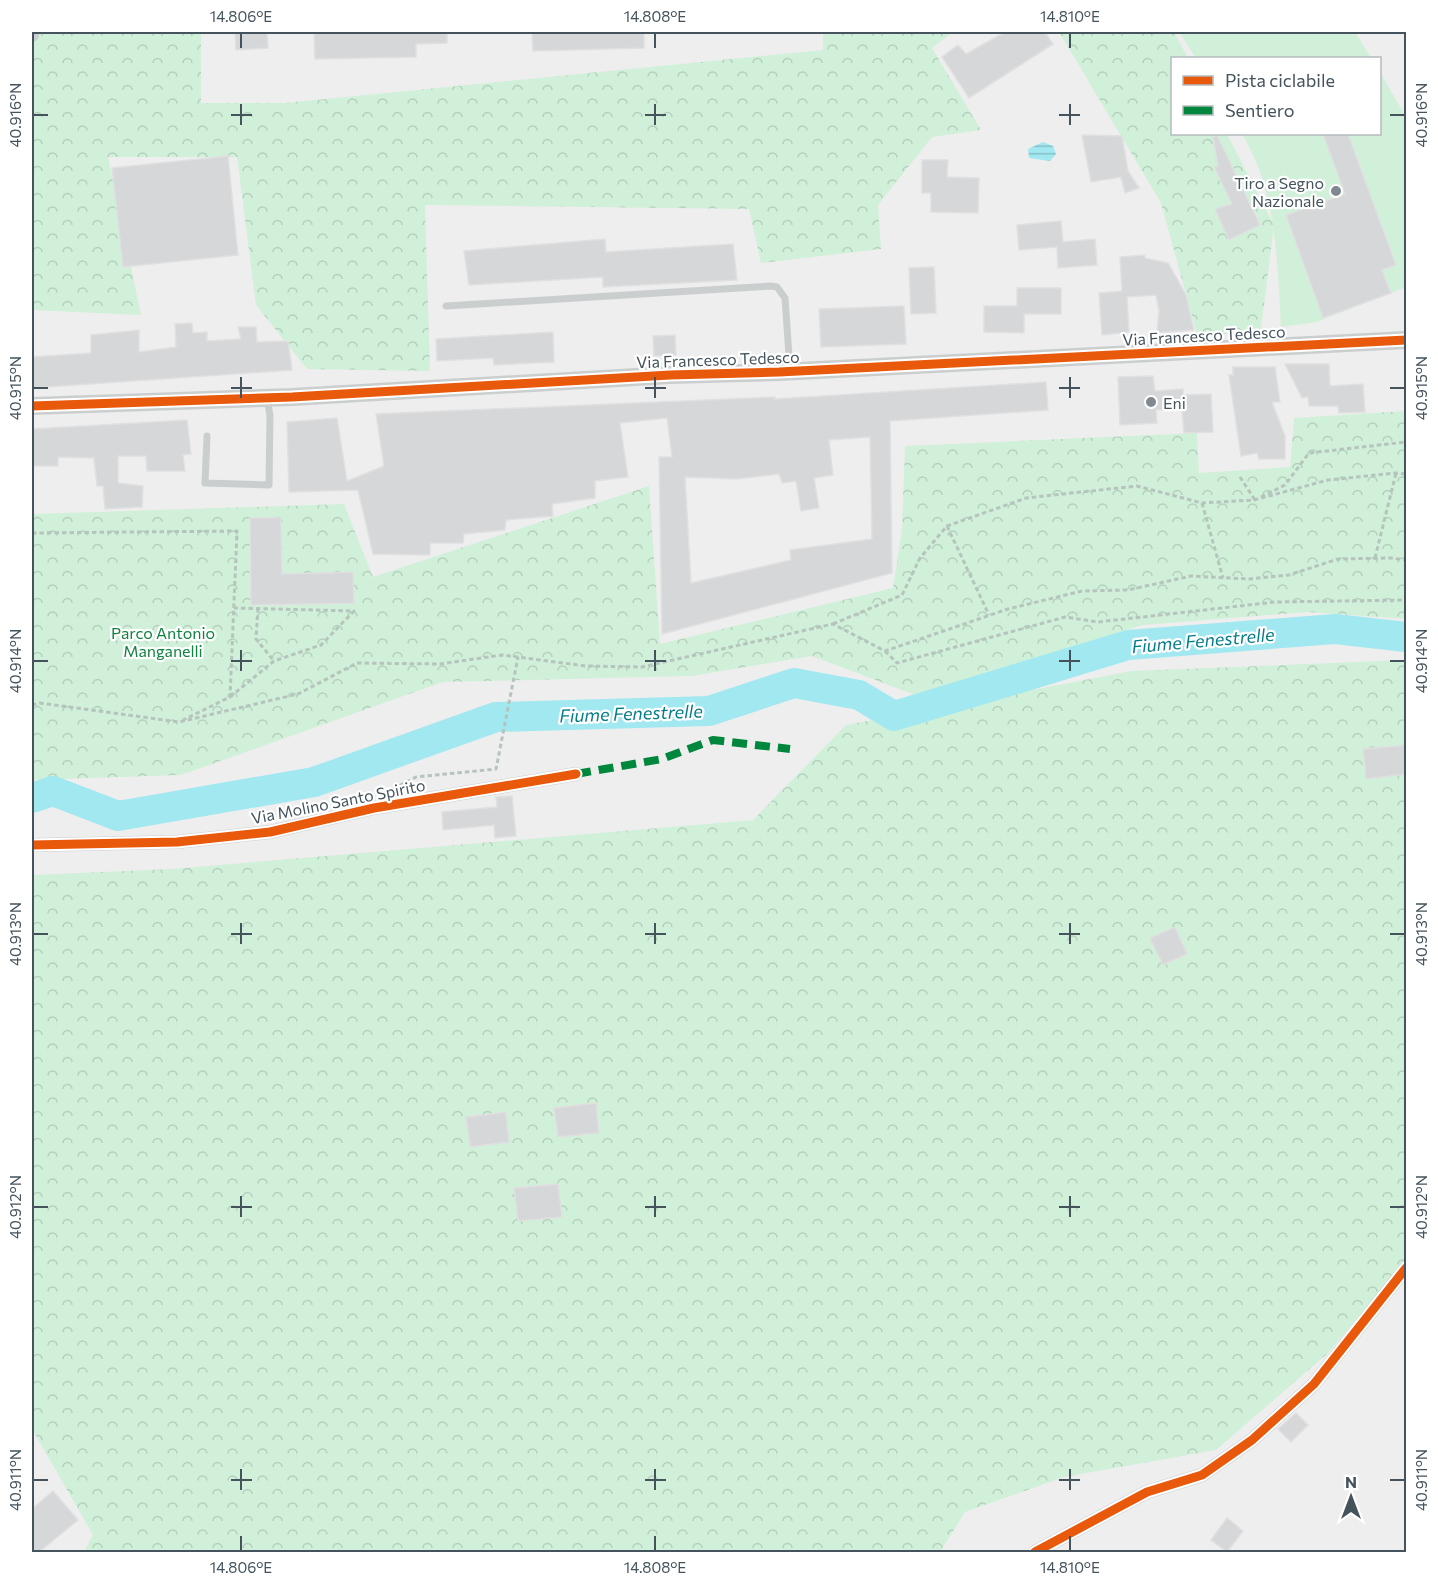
<svg xmlns="http://www.w3.org/2000/svg" width="1438" height="1584" viewBox="0 0 1438 1584" font-family="Commissioner,sans-serif">
  <style>
    .grass { fill: #d0f0d9 }
    .forest { fill: url(#forest-crowns) }
    .water { fill: url(#water-rules) }
    .lines { fill: none; stroke-linecap: round; stroke-linejoin: round }
    .river { stroke: #a2e8f1; stroke-width: 30 }
    .building { fill: #d6d7d9; stroke: #e0e0e1; stroke-width: 1.5; fill-rule: evenodd }
    .path { stroke: #b6c4be; stroke-width: 3; stroke-dasharray: 4.5 3; stroke-linecap: butt }
    .service { stroke: #cacecf; stroke-width: 7 }
    .minor { stroke: #cacecf; stroke-width: 14 }
    .tertiary { stroke: #cacecf; stroke-width: 18 }
    .quiet { stroke: #00873e; stroke-width: 8; stroke-dasharray: 15 8; stroke-linecap: butt }
    .cycleway-casing { stroke: #fff; stroke-width: 13 }
    .cycleway { stroke: #e8590c; stroke-width: 9 }
    .ticks { fill: none; stroke: #44535c; stroke-width: 2 }
    .poi-dot { fill: #80898f; stroke: #fff; stroke-width: 2 }
    .labels { text-anchor: middle; dominant-baseline: central; stroke-width: 4.5; stroke-linejoin: round; paint-order: stroke }
    .poi-label { font-size: 16px; fill: #44535c; stroke: #fff; text-anchor: end }
    .street-label { font-size: 16px; fill: #44535c; stroke: #fff }
    .park-label { font-size: 16px; fill: #10833e; stroke: #fff }
    .water-label { font-size: 18px; font-style: italic; fill: #057c8a; stroke: #fff }
    .neatline { fill: none; stroke: #44535c; stroke-width: 2 }
    .ticks-label { font-size: 15px; text-anchor: middle; fill: #44535c }
  </style>
  <defs>
    <pattern id="forest-crowns" width="20" height="18" patternUnits="userSpaceOnUse" patternTransform="scale(1.5)"><rect width="20" height="18" fill="#d0f0d9"/><path d="M2 6a3 3 0 1 1 6 0M12 15a3 3 0 1 1 6 0" fill="none" stroke="#b4d0bd"/></pattern>
    <pattern id="water-rules" width="6" height="5" patternUnits="userSpaceOnUse" patternTransform="scale(1.5)"><rect width="6" height="5" fill="#a2e8f1"/><path d="M0 2.5h6" fill="none" stroke="#86bfc6"/></pattern>
  </defs>
  <rect width="100%" height="100%" fill="#efeeee"/>
  <g class="grass">
    <polygon points="1179,32 1355,32 1371,58 1196,58"/>
    <path d="M1380,72L1406,117V287L1317,322L1281,327C1277,261 1277,191 1242,134H1380Z"/>
  </g>
  <g class="forest">
    <polygon points="33,32 201,32 201,103 285,103 823,50 823,32 953,32 932,48 981,130 932,137 878,205 881,249 761,263 749,209 425,205 430,371 307,369 256,305 237,157 108,157 141,315 32,310"/>
    <polygon points="1059,32 1174,32 1188,58 1172,58 1172,134 1227,134 1274,225 1261,329 1198,338 1161,203"/>
    <polygon points="1406,411 1406,619 1308,612 1143,625 915,695 812,656 692,676 443,682 181,775 32,780 32,514 344,504 373,577 649,486 660,644 893,588 902,529 905,446 1197,433 1199,473 1290,467 1294,418"/>
    <polygon points="1406,660 1406,1259 1328,1353 1216,1450 1064,1477 965,1512 940,1552 84,1552 93,1535 32,1429 32,875 172,869 753,820 846,725 1132,671"/>
  </g>
  <polygon class="water" points="1043,142 1053,146 1056,154 1050,161 1029,158 1028,149"/>
  <g class="lines">
    <polyline class="river" points="32,798 53,791 118,816 314,782 496,717 709,711 794,683 859,695 894,716 1128,645 1335,629 1406,637"/>
  </g>
  <g class="building">
    <polygon points="235,32 267,32 268,48 236,50"/>
    <polygon points="314,32 447,32 447,43 416,44 416,57 315,59"/>
    <polygon points="532,32 644,32 644,48 533,51"/>
    <polygon points="1005,32 1045,32 1053,44 969,98 942,57 958,45 966,54"/>
    <polygon points="1323,134 1348,134 1396,265 1382,270 1391,293 1323,318 1286,215 1345,194"/>
    <polygon points="1082,135 1122,136 1128,171 1139,188 1125,193 1121,177 1091,182"/>
    <polygon points="1217,135 1260,225 1229,240 1215,209 1232,204 1214,167 1218,166 1213,137"/>
    <polygon points="228,156 238,255 123,267 112,168"/>
    <polygon points="922,160 948,160 947,177 979,178 978,213 931,212 931,193 922,193"/>
    <polygon points="1061,221 1063,242 1095,239 1097,265 1058,268 1057,247 1019,250 1017,225"/>
    <polygon points="605,239 606,252 733,244 737,280 603,287 603,277 469,285 464,251"/>
    <polygon points="1145,255 1145,258 1168,263 1186,295 1194,330 1157,333 1159,311 1156,295 1127,297 1129,332 1102,335 1099,293 1122,291 1120,257"/>
    <polygon points="934,267 936,313 911,314 909,268"/>
    <polygon points="1017,288 1061,288 1061,314 1024,314 1024,333 984,332 984,306 1017,306"/>
    <polygon points="904,306 906,344 821,347 819,309"/>
    <polygon points="192,323 193,333 207,332 207,341 241,339 238,327 256,327 257,342 288,341 292,370 32,388 32,357 91,353 91,335 139,330 139,352 176,347 175,324"/>
    <polygon points="553,332 554,362 494,365 493,358 437,361 436,339"/>
    <polygon points="675,335 676,355 654,356 653,336"/>
    <polygon points="1285,364 1329,364 1330,386 1363,384 1365,412 1339,413 1338,406 1309,406 1308,397 1302,398"/>
    <polygon points="1233,367 1275,367 1280,402 1272,402 1285,436 1285,459 1259,459 1257,453 1241,456 1229,375 1233,375"/>
    <polygon points="1153,376 1155,391 1183,389 1183,395 1211,394 1213,432 1184,433 1182,409 1156,410 1157,423 1120,425 1118,377"/>
    <path d="M1046,382L1048,410L890,421L892,573L662,634L659,457H672L667,418L620,423L628,477L595,481V498L552,504L553,516L506,520L505,530L464,534L463,543H430V555L373,554L358,490L289,492L287,422L337,418L347,481L384,466L376,414L775,397V399ZM870,437L872,539L790,550L791,560L691,583L685,477L736,479L779,474L782,483L796,481L801,511L819,508L814,478L833,475L829,440Z"/>
    <polygon points="187,420 191,454 183,455 185,471 147,471 146,456 118,456 118,483 143,486 142,507 105,509 103,486 97,486 94,458 58,457 58,466 32,466 32,429"/>
    <polygon points="250,518 281,518 282,574 353,572 354,603 251,605"/>
    <polygon points="1407,745 1407,774 1366,779 1363,749"/>
    <polygon points="512,796 516,836 495,838 494,825 443,830 442,812 497,807 496,797"/>
    <polygon points="1175,927 1187,954 1163,965 1150,938"/>
    <polygon points="596,1103 599,1133 558,1137 554,1108"/>
    <polygon points="506,1112 509,1142 470,1147 466,1117"/>
    <polygon points="558,1184 562,1217 518,1221 514,1188"/>
    <polygon points="1296,1413 1308,1425 1291,1442 1278,1429"/>
    <polygon points="53,1491 78,1520 39,1552 32,1552 32,1509"/>
    <polygon points="1227,1518 1243,1531 1227,1552 1211,1540"/>
  </g>
  <g class="lines">
    <g class="path">
      <polyline points="1240,477 1255,500"/>
      <polyline points="1261,497 1285,485 1309,453 1406,442"/>
      <polyline points="1202,503 1223,578"/>
      <polyline points="947,526 989,615"/>
      <polyline points="32,533 237,531 230,697 183,720"/>
      <polyline points="1375,558 1396,473"/>
      <polyline points="258,608 256,639 274,661"/>
      <polyline points="833,624 902,595 920,558 947,526 1026,498 1137,486 1202,503 1254,500 1328,480 1396,473 1406,474"/>
      <polyline points="885,651 897,663 1065,617 1098,622 1275,602 1406,600"/>
      <polyline points="230,697 274,661 321,645 354,611 234,608"/>
      <polyline points="32,705 40,703 179,722 298,694 357,663 440,664 502,655 586,666 642,667 833,624 885,651 1008,609 1082,591 1128,590 1191,576 1249,579 1289,575 1338,559 1391,558 1406,560"/>
      <polyline points="393,789 416,777 496,769 518,657"/>
    </g>
    <g class="service">
      <polyline points="446,306 771,286 777,287 785,298 790,370"/>
      <polyline points="207,436 205,483 269,485 270,416 267,398"/>
    </g>
    <g class="minor">
      <polyline points="32,35 32,32"/>
      <polyline points="32,845 177,842 270,832 374,808 576,774"/>
      <polyline points="1035,1552 1147,1492 1202,1475 1252,1440 1314,1384 1406,1268"/>
    </g>
    <polyline class="tertiary" points="32,406 292,397 670,375 779,372 1406,340"/>
    <polyline class="quiet" points="576,774 662,759 713,740 790,749"/>
    <defs>
      <g id="cycleway">
        <polyline points="32,406 292,397 670,375 779,372 1406,340"/>
        <polyline points="32,845 177,842 270,832 374,808 576,774"/>
        <polyline points="1035,1552 1147,1492 1202,1475 1252,1440 1314,1384 1406,1268"/>
      </g>
    </defs>
    <use href="#cycleway" class="cycleway-casing"/>
    <use href="#cycleway" class="cycleway"/>
  </g>
  <path class="ticks" d="M241,33V48M655,33V48M1070,33V48M241,104V125M655,104V125M1070,104V125M33,115H48M231,115H252M645,115H666M1059,115H1080M1390,115H1405M241,377V398M655,377V398M1070,377V398M33,388H48M231,388H252M645,388H666M1059,388H1080M1390,388H1405M241,650V671M655,650V671M1070,650V671M33,661H48M231,661H252M645,661H666M1059,661H1080M1390,661H1405M241,923V944M655,923V944M1070,923V944M33,934H48M231,934H252M645,934H666M1059,934H1080M1390,934H1405M241,1196V1217M655,1196V1217M1070,1196V1217M33,1207H48M231,1207H252M645,1207H666M1059,1207H1080M1390,1207H1405M241,1469V1490M655,1469V1490M1070,1469V1490M33,1480H48M231,1480H252M645,1480H666M1059,1480H1080M1390,1480H1405M241,1536V1551M655,1536V1551M1070,1536V1551"/>
  <g class="poi-dot">
    <circle cx="1336" cy="191" r="6"/>
    <circle cx="1151" cy="402" r="6"/>
  </g>
  <g class="labels">
    <g class="poi-label">
      <text x="1324" y="182">Tiro a Segno<tspan x="1324" dy="18">Nazionale</tspan></text>
      <text x="1163" y="402" text-anchor="start">Eni</text>
    </g>
    <g class="street-label">
      <text transform="translate(1204 335) rotate(-3)">Via Francesco Tedesco</text>
      <text transform="translate(718 359) rotate(-2)">Via Francesco Tedesco</text>
      <text transform="translate(338 801) rotate(-11)">Via Molino Santo Spirito</text>
    </g>
    <g class="park-label">
      <text x="163" y="632">Parco Antonio<tspan x="163" dy="18">Manganelli</tspan></text>
    </g>
    <g class="water-label">
      <text transform="translate(1203 640) rotate(-5)">Fiume Fenestrelle</text>
      <text transform="translate(631 713) rotate(-2)">Fiume Fenestrelle</text>
    </g>
  </g>
  <rect width="1438" height="1584" fill="none" stroke="#ffffff" stroke-width="66"/>
  <rect x="1171" y="57" width="210" height="78" fill="#ffffff" stroke="#b4babe" stroke-width="1.5"/>
  <rect x="1183" y="76" width="30" height="9" fill="#e8590c" stroke="#b4babe" stroke-width="1.5"/>
  <text x="1225" y="87" font-size="18" fill="#44535c">Pista ciclabile</text>
  <rect x="1183" y="106" width="30" height="9" fill="#00873e" stroke="#b4babe" stroke-width="1.5"/>
  <text x="1225" y="117" font-size="18" fill="#44535c">Sentiero</text>
  <g transform="translate(1351 1497)" stroke="#ffffff" stroke-width="4.5" paint-order="stroke">
  <path d="M0-4.5L10 22L0 15L-10 22Z" fill="#44535c"/>
  <text y="-9" font-size="16" font-weight="bold" text-anchor="middle" fill="#44535c">N</text>
  </g>
  <rect x="33" y="33" width="1372" height="1518" class="neatline"/>
  <g class="ticks-label">
    <text x="241" y="22">14.806°E</text>
    <text x="655" y="22">14.808°E</text>
    <text x="1070" y="22">14.810°E</text>
    <text transform="translate(16 115) rotate(-90)" y="5">40.916°N</text>
    <text transform="translate(1422 115) rotate(-90)" y="5">40.916°N</text>
    <text transform="translate(16 388) rotate(-90)" y="5">40.915°N</text>
    <text transform="translate(1422 388) rotate(-90)" y="5">40.915°N</text>
    <text transform="translate(16 661) rotate(-90)" y="5">40.914°N</text>
    <text transform="translate(1422 661) rotate(-90)" y="5">40.914°N</text>
    <text transform="translate(16 934) rotate(-90)" y="5">40.913°N</text>
    <text transform="translate(1422 934) rotate(-90)" y="5">40.913°N</text>
    <text transform="translate(16 1207) rotate(-90)" y="5">40.912°N</text>
    <text transform="translate(1422 1207) rotate(-90)" y="5">40.912°N</text>
    <text transform="translate(16 1480) rotate(-90)" y="5">40.911°N</text>
    <text transform="translate(1422 1480) rotate(-90)" y="5">40.911°N</text>
    <text x="241" y="1573">14.806°E</text>
    <text x="655" y="1573">14.808°E</text>
    <text x="1070" y="1573">14.810°E</text>
  </g>
</svg>
